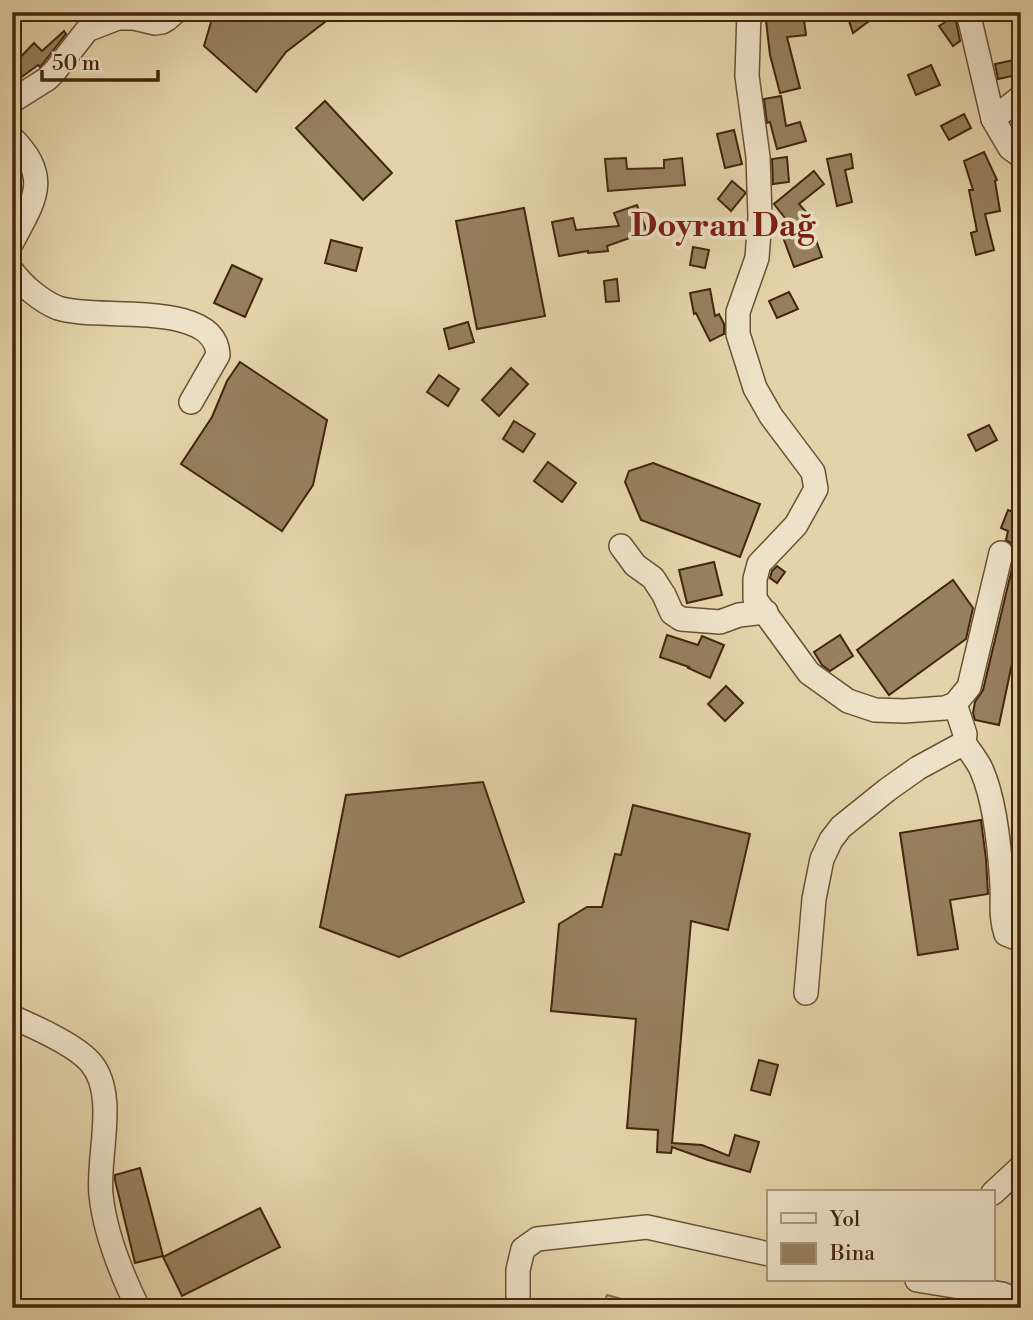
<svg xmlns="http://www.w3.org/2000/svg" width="1033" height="1320" viewBox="0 0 1033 1320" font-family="'Libre Bodoni',serif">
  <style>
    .forest { fill: url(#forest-firs); stroke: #866e4d; stroke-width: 2 }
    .building { fill: #97805e; stroke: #43260b; stroke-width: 2 }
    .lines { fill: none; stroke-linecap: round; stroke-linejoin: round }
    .minor-casing { stroke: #6b5133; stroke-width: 26 }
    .minor { stroke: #ede2c8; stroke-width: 23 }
    .labels { text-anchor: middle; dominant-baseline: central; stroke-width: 7; stroke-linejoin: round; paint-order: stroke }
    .district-label { font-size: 33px; font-weight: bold; fill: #7a1f14; stroke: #ede2c8 }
  </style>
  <defs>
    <pattern id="forest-firs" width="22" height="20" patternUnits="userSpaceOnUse" patternTransform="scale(1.75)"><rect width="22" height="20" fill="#c9b68f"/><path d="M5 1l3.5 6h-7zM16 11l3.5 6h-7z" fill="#a59473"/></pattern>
  </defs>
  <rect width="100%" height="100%" fill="#e4d3aa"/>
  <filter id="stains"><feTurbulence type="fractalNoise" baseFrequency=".00286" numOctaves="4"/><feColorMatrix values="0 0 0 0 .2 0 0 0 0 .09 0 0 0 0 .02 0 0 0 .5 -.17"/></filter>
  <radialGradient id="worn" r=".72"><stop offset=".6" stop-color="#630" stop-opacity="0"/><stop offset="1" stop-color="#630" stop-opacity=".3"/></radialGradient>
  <polygon class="forest" points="607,1295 655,1308 602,1308"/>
  <g class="building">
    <polygon points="214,12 338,12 286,52 256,92 204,46"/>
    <polygon points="765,12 803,12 806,35 787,37 800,88 780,93 770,55"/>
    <polygon points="846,12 881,12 853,33"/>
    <polygon points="955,16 960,41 953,46 939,26"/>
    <polygon points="64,31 66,34 44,62 40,67 38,65 12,84 12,66 34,43 42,51"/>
    <polygon points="1014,60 1017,75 998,79 995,64"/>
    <polygon points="931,65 940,85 916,95 908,75"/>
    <polygon points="781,96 786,126 800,122 806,141 777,149 770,122 767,123 764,99"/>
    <polygon points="325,101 392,173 363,200 296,128"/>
    <polygon points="964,114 971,128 949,140 941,126"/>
    <polygon points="734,130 742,164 725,168 717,134"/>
    <polygon points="984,152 997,180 995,181 1000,211 985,214 994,250 976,255 971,233 977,231 969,190 973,190 964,161"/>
    <polygon points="851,154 853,168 845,170 852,202 837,206 827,159"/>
    <polygon points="787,157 789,182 773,184 772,159"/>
    <polygon points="626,158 627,169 664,168 664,160 682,158 685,185 608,191 605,159"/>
    <polygon points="814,171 824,184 799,204 806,212 822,257 794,267 783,237 796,232 774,204"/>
    <polygon points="732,181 745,192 745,194 731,211 718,199"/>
    <polygon points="637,205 647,232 607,246 608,251 588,253 588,251 559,256 552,222 573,218 576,230 619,226 614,213"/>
    <polygon points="524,208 545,316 477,329 456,221"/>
    <polygon points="331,240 362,248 356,271 325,263"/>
    <polygon points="693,247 709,250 705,268 690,265"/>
    <polygon points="232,265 262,279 245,317 214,303"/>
    <polygon points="617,279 619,301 606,302 604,281"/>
    <polygon points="710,289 715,316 719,314 724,324 724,334 710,341 696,313 694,314 690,293"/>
    <polygon points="789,292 798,309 777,318 769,301"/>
    <polygon points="468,322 474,342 449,349 444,329"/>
    <polygon points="240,362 327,420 313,485 282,531 181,464 212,417 227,381"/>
    <polygon points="511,368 528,384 499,416 482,400"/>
    <polygon points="439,375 459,389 448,406 427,392"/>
    <polygon points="514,421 535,434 523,452 503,439"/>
    <polygon points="989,425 997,440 976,451 968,435"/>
    <polygon points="548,462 576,483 562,502 534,481"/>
    <polygon points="653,463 760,504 740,557 641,520 625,482 629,471"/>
    <polygon points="1008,510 1021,515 1021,621 999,725 975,720 973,713 975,702 983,690 1015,556 1014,548 1011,543 1006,540 1008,531 1001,528"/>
    <polygon points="714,562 722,595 687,603 679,570"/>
    <polygon points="777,566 785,572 777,583 770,578 772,571"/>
    <polygon points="953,580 973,608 966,639 889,695 857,650"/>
    <polygon points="667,635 698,645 702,636 724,645 710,678 688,668 689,667 660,657"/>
    <polygon points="840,635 853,656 830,671 822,665 814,652"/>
    <polygon points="726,686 743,703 725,721 708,704"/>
    <polygon points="483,782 524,902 399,957 320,927 346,795"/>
    <polygon points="633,805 750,834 728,930 691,921 672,1143 702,1145 729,1156 735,1135 759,1142 750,1172 708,1160 672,1147 671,1153 657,1152 658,1130 627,1128 636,1019 551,1011 559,924 587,907 602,907 615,854 621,855"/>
    <polygon points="981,820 986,859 988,894 950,900 958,949 918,955 900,833"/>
    <polygon points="759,1060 778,1065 770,1095 751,1090"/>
    <polygon points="140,1168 163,1256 135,1263 115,1180 115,1175"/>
    <polygon points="260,1208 280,1247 182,1296 163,1257"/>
  </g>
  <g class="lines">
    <defs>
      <g id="minor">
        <polyline points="749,12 747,76 758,157 760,217 757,258 738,312 738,334 755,388 771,416 813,472 816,489 796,525 759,564 755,579 755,599 809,673 848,701 875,710 904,711 945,708 955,704 969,687 1001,553"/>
        <polyline points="968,12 993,119 1010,148 1021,156"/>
        <polyline points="12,101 47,79 55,71 87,30 118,18 134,18 155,23 162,22 167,19 175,12"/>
        <polyline points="993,119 1021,97"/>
        <path d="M12,138C52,177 34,201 12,242"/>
        <path d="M12,271C23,286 41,301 58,308C95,321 216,299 218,355L191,402"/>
        <polyline points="621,546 635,565 653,578 664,595 672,613 681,619 720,622 739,615 766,612"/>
        <path d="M955,704L965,734L964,743C970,752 978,761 982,771C995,801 1000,852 1002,885C1003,902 1000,917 1006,934L1021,940"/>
        <polyline points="806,993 814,899 822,859 831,840 841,827 887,790 918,768 964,743"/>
        <path d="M12,1017C33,1026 77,1046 91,1063C118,1095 97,1156 101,1195C105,1234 121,1273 138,1308"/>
        <polyline points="993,1193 1021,1167"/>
        <polyline points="917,1280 1002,1294 1021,1302"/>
        <polyline points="518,1308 518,1270 523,1249 537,1239 647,1227 769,1254"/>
      </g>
    </defs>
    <use href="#minor" class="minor-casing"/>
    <use href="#minor" class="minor"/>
  </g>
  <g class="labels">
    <g class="district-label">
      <text x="723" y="226">Doyran Dağ</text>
    </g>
  </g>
  <rect width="1033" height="1320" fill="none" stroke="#e4d3aa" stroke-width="42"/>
  <rect x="14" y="14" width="1005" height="1292" fill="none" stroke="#43260b" stroke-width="3.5"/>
  <rect x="21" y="21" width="991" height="1278" fill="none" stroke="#43260b" stroke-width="2"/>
  <rect x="767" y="1190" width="228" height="91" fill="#ede2c8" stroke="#a9977c" stroke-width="2"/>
  <rect x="781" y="1213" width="35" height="10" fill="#ede2c8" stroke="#a9977c" stroke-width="2"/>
  <text x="830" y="1226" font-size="21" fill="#43260b">Yol</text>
  <rect x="781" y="1243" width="35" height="21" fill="#97805e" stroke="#a9977c" stroke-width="2"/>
  <text x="830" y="1260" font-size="21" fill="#43260b">Bina</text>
  <path d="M42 70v10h116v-10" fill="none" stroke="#43260b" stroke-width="3.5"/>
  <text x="52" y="70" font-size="21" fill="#43260b" stroke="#ede2c8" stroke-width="5" paint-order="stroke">50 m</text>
  <rect width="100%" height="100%" filter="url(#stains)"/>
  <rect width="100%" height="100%" fill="url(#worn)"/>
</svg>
